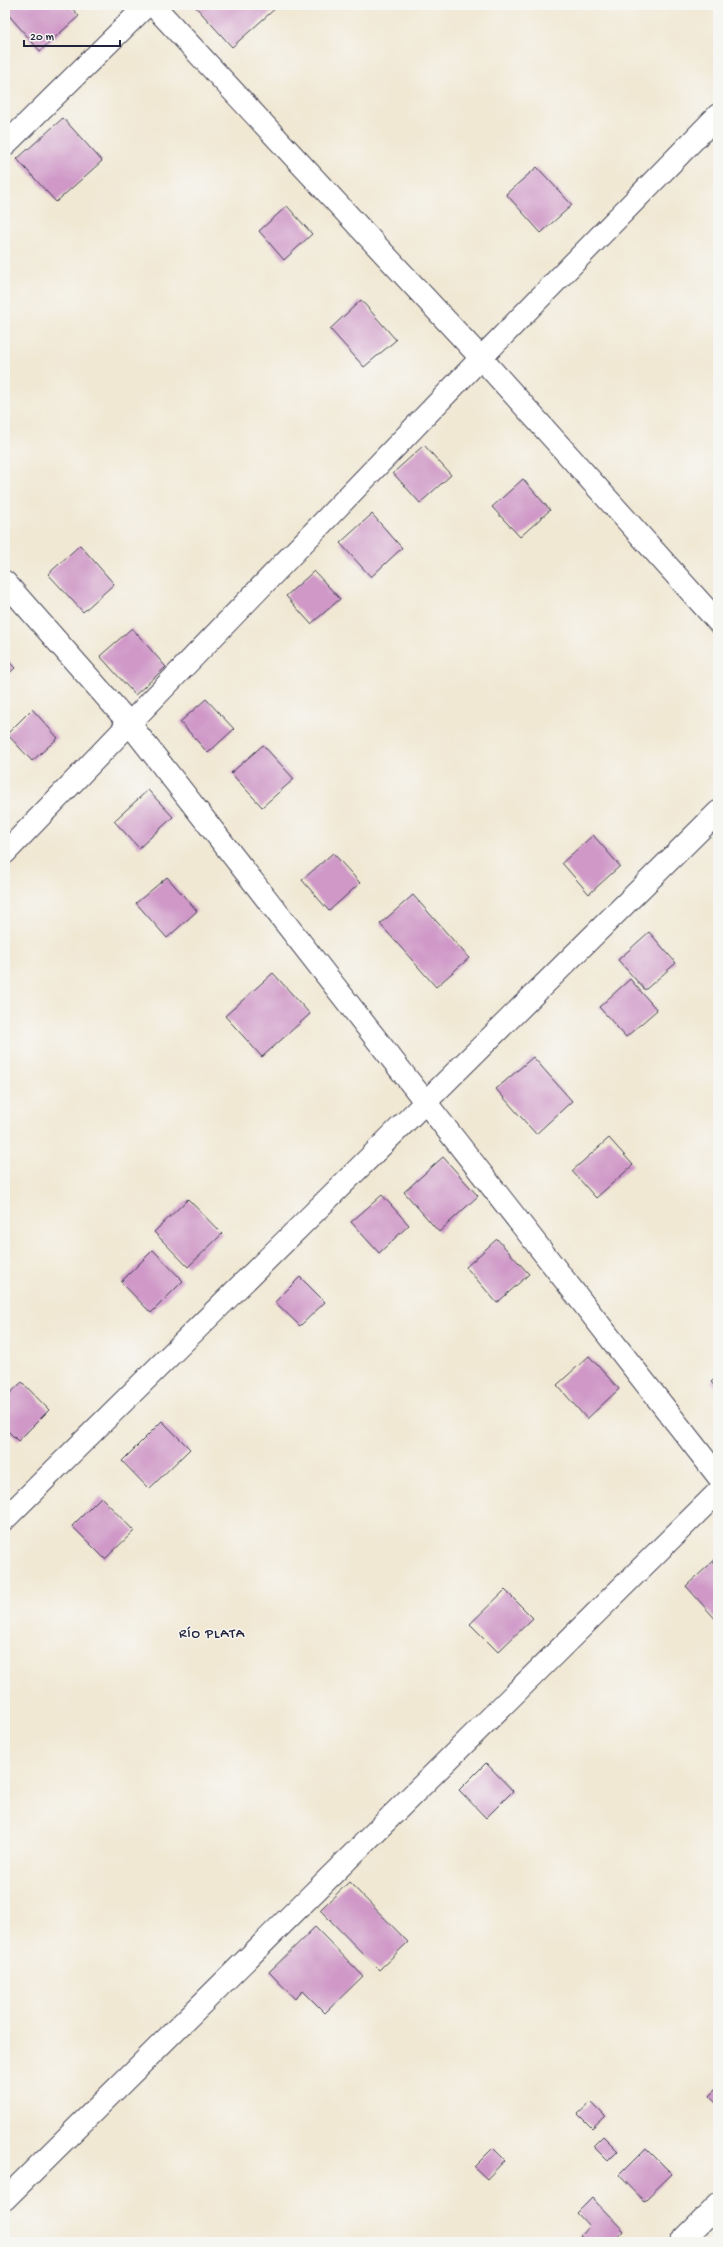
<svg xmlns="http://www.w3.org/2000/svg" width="723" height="2247" viewBox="0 0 723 2247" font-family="'Gochi Hand',sans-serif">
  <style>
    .building { fill: #cf98c7 }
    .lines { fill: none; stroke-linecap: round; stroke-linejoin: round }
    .minor-casing { stroke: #414052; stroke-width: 24 }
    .minor { stroke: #fff; stroke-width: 22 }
    .labels { text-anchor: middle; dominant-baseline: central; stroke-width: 3; stroke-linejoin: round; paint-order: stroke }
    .quarter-label { font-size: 14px; letter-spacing: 1px; fill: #22223b; stroke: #f6f6f2 }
  </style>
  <rect width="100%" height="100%" fill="#f6f6f2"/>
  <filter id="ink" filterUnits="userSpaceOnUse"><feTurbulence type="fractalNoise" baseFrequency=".025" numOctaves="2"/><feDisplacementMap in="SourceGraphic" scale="8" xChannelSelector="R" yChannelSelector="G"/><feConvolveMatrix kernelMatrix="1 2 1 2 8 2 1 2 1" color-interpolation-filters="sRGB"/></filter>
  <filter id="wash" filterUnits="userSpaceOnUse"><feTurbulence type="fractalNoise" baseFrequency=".012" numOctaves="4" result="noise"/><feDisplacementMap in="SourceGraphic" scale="16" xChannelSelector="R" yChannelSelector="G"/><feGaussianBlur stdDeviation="0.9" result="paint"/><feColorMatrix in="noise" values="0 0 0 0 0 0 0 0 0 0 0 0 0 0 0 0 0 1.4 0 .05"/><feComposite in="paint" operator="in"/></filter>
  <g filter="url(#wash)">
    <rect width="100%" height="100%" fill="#f1e8d4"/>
    <g id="blocks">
      <g class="building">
        <polygon points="8,5 69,5 79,16 40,51 5,11"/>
        <polygon points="194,5 277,5 278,6 232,47"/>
        <polygon points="63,118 102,161 56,202 17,159"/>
        <polygon points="537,167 572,205 541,233 506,194"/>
        <polygon points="287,206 312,234 284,260 259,231"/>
        <polygon points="361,300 396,340 364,367 330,329"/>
        <polygon points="424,445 451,475 420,503 393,473"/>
        <polygon points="523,479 550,510 520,537 492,507"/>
        <polygon points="372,514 402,548 371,577 340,543"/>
        <polygon points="80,545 114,584 83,612 48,574"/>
        <polygon points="314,571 340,599 311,624 286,596"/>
        <polygon points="132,628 166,667 135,695 100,656"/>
        <polygon points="5,657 15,668 5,677"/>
        <polygon points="206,699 234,729 208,753 180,722"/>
        <polygon points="32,709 58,738 32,761 7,734"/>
        <polygon points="263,745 294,779 262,807 231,773"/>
        <polygon points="148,790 173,817 139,848 114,821"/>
        <polygon points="593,835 620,866 589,894 562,863"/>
        <polygon points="333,853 360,883 329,911 302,880"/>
        <polygon points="167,877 197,911 167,938 136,903"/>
        <polygon points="413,895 469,958 436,987 380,924"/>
        <polygon points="649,932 676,963 645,990 618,960"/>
        <polygon points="273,973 310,1014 262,1057 225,1016"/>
        <polygon points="630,979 657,1010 626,1037 599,1007"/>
        <polygon points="533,1057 572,1101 536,1134 496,1089"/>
        <polygon points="609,1138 633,1165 596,1198 572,1171"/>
        <polygon points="443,1157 478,1196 439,1232 404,1192"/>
        <polygon points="382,1195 409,1225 379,1253 351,1222"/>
        <polygon points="188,1199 222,1234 188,1267 154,1232"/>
        <polygon points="497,1239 529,1274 497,1303 466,1267"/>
        <polygon points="153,1250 183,1281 151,1313 121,1282"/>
        <polygon points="300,1277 325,1302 300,1326 275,1302"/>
        <polygon points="589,1356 619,1389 587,1419 557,1385"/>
        <polygon points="718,1376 718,1390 711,1382"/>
        <polygon points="22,1382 49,1410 18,1441 5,1428 5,1398"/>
        <polygon points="162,1421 190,1449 149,1489 122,1461"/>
        <polygon points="101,1497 134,1531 105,1559 72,1526"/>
        <polygon points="718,1557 718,1622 686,1586"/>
        <polygon points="505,1590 533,1618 498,1652 470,1624"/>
        <polygon points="486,1763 513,1791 486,1818 459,1790"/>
        <polygon points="349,1882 408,1942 379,1970 320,1910"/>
        <polygon points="315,1927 363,1976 325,2013 303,1991 295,1999 269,1972"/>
        <polygon points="718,2087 718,2105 709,2096"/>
        <polygon points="591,2102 605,2116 592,2128 578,2114"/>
        <polygon points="603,2136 618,2151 608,2161 593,2146"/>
        <polygon points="493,2148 505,2160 487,2179 474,2167"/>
        <polygon points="646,2148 672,2174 644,2201 619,2175"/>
        <polygon points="592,2198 624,2231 614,2242 587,2242 580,2236 589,2226 577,2213"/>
      </g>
    </g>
  </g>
  <g filter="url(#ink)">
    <use href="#blocks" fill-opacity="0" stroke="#414052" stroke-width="1"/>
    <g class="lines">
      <defs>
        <g id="minor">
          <polyline points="153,5 481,358 718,622"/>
          <polyline points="5,145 147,5"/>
          <polyline points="5,582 129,723 718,1476"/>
          <polyline points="5,853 481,358 718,115"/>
          <polyline points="5,1519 718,812"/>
          <polyline points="5,2199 718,1492"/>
          <polyline points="681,2242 718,2205"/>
        </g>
      </defs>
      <use href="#minor" class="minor-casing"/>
      <use href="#minor" class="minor"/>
    </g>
  </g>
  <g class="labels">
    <g class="quarter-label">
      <text x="212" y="1634">RÍO PLATA</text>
    </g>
  </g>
  <rect width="723" height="2247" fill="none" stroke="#f6f6f2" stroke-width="20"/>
  <path d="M24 40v6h96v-6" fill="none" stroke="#22223b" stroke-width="2"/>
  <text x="30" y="40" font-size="12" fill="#22223b" stroke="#f6f6f2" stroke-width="3" paint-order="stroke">20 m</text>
</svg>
